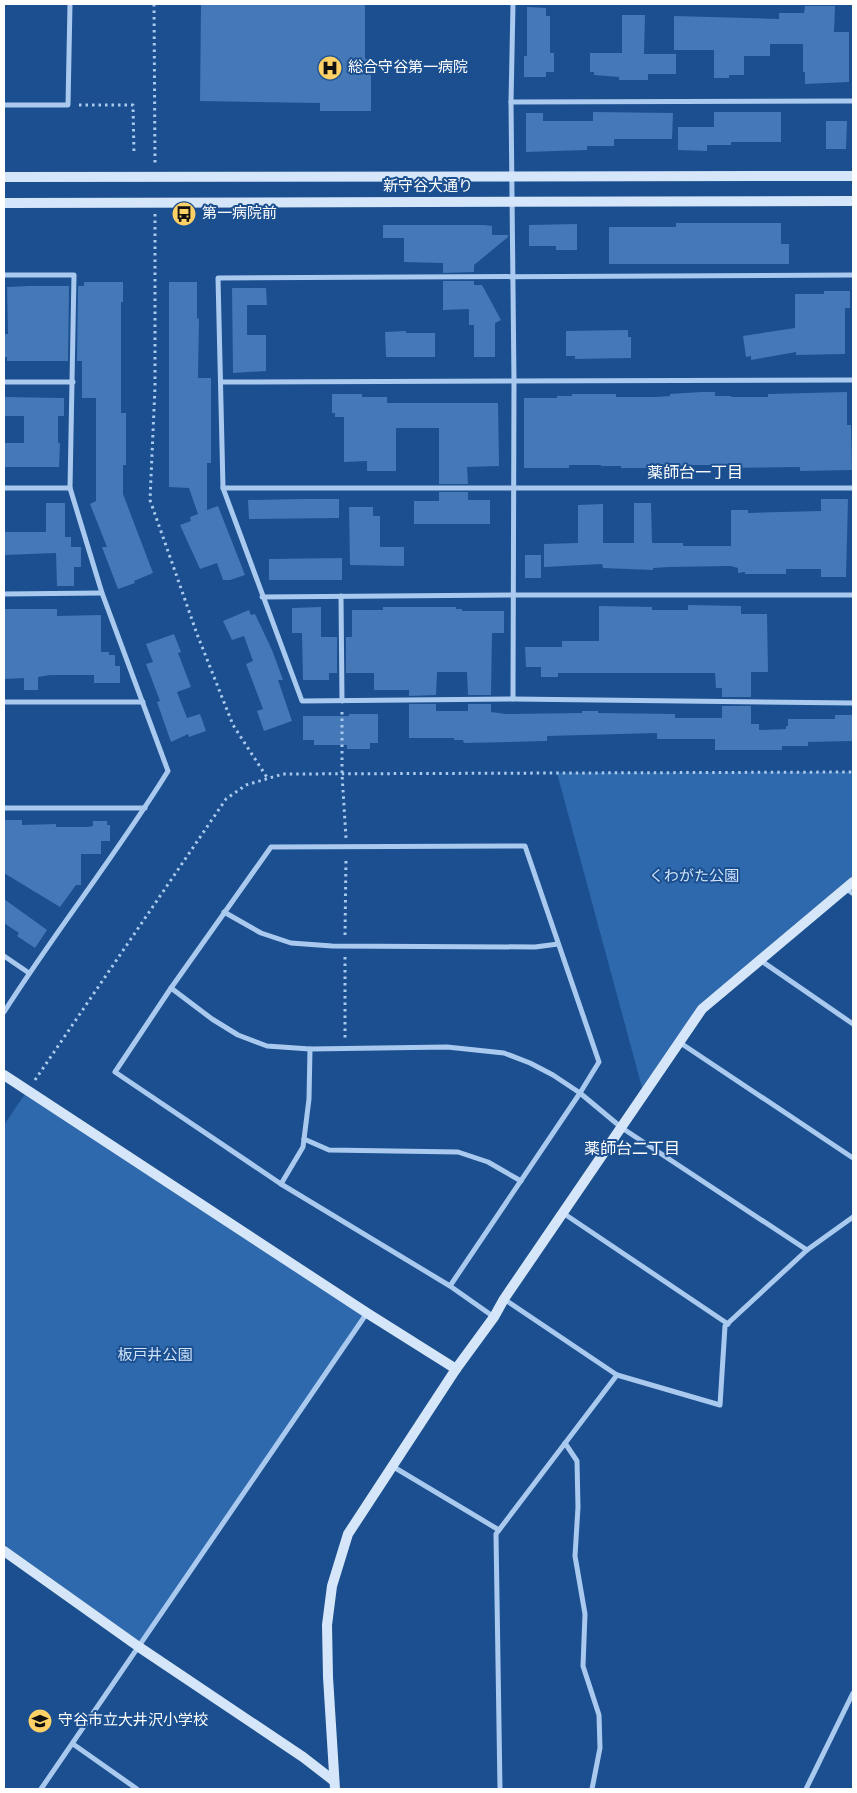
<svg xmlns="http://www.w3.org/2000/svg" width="857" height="1793" viewBox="0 0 857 1793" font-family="Overpass,'Noto Sans JP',sans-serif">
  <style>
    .green { fill: #2e69ad }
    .building { fill: #4478b7 }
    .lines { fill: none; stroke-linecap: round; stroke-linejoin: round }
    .path { stroke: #a9c9ee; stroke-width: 3; stroke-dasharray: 2.5 4; stroke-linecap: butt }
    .lane { stroke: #a9c9ee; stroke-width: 4 }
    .street { stroke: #a9c9ee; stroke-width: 5 }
    .secondary { stroke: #d6e6fa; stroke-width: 10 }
    .labels { text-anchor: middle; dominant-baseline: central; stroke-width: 4; stroke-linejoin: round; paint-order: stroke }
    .poi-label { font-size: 15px; fill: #fff; stroke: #1b4f8f; text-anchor: start }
    .street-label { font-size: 15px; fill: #fff; stroke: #1b4f8f }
    .park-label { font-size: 15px; fill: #cfe3fa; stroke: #1b4f8f }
    .neighbourhood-label { font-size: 16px; fill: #fff; stroke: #1b4f8f }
  </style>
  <rect width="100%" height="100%" fill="#1b4f8f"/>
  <g class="green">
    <polygon points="853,772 853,882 702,1009 644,1095 557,773"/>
    <polygon points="27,1091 367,1313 139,1647 4,1551 4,1125"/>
  </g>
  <g class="building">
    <polygon points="201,4 365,4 365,59 371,59 371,111 320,111 320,103 200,101"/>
    <polygon points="805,6 835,6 834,32 849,32 849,82 805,84 805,72 803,72 803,44 770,44 770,56 744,56 744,75 729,75 729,78 714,78 714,50 674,50 674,16 779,19 779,13 804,13"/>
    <polygon points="527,7 546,8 546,16 550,16 550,53 554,53 554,72 546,72 546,77 524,77 524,56 527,56"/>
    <polygon points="622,15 645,15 644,54 676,54 676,74 648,74 648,80 619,80 619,77 594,75 594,72 590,72 590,53 622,53"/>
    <polygon points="593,112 673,113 672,139 614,139 614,146 587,146 587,150 526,152 526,113 543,113 543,121 593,121"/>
    <polygon points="714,112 781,112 781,142 731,142 731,145 707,145 707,151 678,150 678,127 714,127"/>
    <polygon points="826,121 847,121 846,149 826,149"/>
    <polygon points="676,223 781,223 781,244 789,244 789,264 609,264 609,227 676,227"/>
    <polygon points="577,224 577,250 556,250 556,246 529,246 529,225"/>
    <polygon points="383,225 484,225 492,226 492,235 508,235 508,237 474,265 474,272 443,273 443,263 404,262 404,238 383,238"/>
    <polygon points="443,281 474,281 474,285 482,285 501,320 495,323 495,357 474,357 474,325 469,325 469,309 443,310"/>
    <polygon points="84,282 123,282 123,302 121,302 121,413 126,413 126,465 123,465 123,494 153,573 134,581 135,583 118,589 102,547 107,547 90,504 96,501 96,398 82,398 82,361 77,361 78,286 84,286"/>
    <polygon points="169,282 197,282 197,319 199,318 198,378 211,378 211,463 207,463 207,510 218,506 245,575 230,580 223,580 217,563 200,569 180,525 191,521 190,517 198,514 189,488 169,487"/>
    <polygon points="29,286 69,286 68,361 7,361 7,357 4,357 4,334 8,334 7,287"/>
    <polygon points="232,288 266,288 267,305 247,305 247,335 266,335 266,371 233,373"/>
    <polygon points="824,291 850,291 850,308 845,308 845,354 796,355 796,352 751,360 751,356 746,357 743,336 795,328 795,294 824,294"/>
    <polygon points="628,330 628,337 631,337 631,358 575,359 575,356 566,356 566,331"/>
    <polygon points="406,331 406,333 435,333 435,357 386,357 385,332"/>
    <polygon points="701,392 715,392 715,396 731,396 731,397 768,397 768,394 847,392 847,425 851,425 852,470 800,471 800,467 720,468 720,465 690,465 690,466 667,466 667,468 621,468 621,466 601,466 601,465 569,465 569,468 524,468 524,398 557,398 557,396 572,396 572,394 616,394 616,397 656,397 670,396 670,394"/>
    <polygon points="332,394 362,394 362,397 387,397 387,403 498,403 499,466 467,467 468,484 439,484 439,428 396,428 396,471 367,471 367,461 344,462 344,417 335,417 335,413 332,413"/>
    <polygon points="4,397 64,398 64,416 58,416 58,443 60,443 59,467 5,467 4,465 4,443 24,443 24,416 4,416"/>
    <polygon points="439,492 468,492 468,500 490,500 490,524 414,524 414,501 439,501"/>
    <polygon points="302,499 339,499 339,518 249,519 248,500"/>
    <polygon points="821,499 848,499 846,577 821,577 821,569 786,569 786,574 745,574 745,572 738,573 738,568 731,566 669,567 653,568 653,570 603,568 602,564 544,567 544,544 578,543 578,505 603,504 603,543 634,543 634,503 651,503 652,543 683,543 683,546 731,546 731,510 748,510 748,513 821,511"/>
    <polygon points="46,503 65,503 65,537 71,537 71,547 81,547 81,567 74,567 74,586 57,586 56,553 4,555 4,532 46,532"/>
    <polygon points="349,507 373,507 373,516 380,516 380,547 404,547 404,566 350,565"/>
    <rect x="525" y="555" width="16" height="23"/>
    <polygon points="342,558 342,580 269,580 269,559"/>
    <polygon points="688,605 741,606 741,614 767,614 768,672 751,672 751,697 722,697 722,688 716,688 715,673 558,673 558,677 541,677 541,667 526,667 525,647 562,647 562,641 599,641 599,606 652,607 652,610 688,610"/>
    <polygon points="321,607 321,637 337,637 337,673 329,673 329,680 303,680 302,633 292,633 292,608"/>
    <polygon points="383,607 456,607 456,609 462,609 462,611 504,611 504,633 492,633 491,695 468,695 467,672 437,672 436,695 409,696 409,690 374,690 374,673 346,673 346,637 352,637 352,610 383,610"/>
    <polygon points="4,609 57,609 57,616 101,615 101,652 109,652 109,655 115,655 115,666 120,666 120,683 94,683 94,675 50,675 38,677 38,690 24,690 24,678 4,679"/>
    <polygon points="249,610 251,615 255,614 272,650 283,680 278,680 292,721 264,731 257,711 263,709 246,664 253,661 244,636 232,640 223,621"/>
    <polygon points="174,634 181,652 178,653 191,687 177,692 187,718 200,714 206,731 189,737 188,734 171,742 157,702 160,701 146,664 153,662 146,644"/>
    <polygon points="409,704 436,704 436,711 468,711 468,704 491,704 491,712 506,714 582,713 582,711 598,711 598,713 675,714 675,718 722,718 722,706 751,706 751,724 759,724 759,730 786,729 786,726 788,726 788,719 835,719 835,715 853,715 853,741 808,742 808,746 782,746 782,750 715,750 715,739 657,739 657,733 547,736 547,741 464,743 463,740 454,740 454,738 409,738"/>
    <polygon points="349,714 378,714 378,743 370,743 370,749 347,749 347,745 314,745 314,740 303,740 303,716 349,716"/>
    <polygon points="5,820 22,820 22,825 56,824 56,827 88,827 93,826 93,821 107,821 107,825 110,825 110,841 101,841 101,854 81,854 81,885 76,885 60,907 4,873"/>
    <polygon points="4,899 47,930 35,948 17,936 19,933 4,923"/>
  </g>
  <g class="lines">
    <g class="path">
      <polyline points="154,4 155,163"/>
      <polyline points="79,105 133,105 134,154"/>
      <polyline points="155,214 155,387 150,500 197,634 233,725 268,779"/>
      <polyline points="342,712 342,774 346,838"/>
      <polyline points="345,935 346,857"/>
      <polyline points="345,957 345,1038"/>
      <polyline points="35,1080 226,799 246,785 283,774 853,772"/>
    </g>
    <polyline class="lane" points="846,889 853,894"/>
    <g class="street">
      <polyline points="513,4 511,102 514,381 513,699"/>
      <polyline points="511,102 853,101"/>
      <polyline points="4,105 68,105 70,4"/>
      <path d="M4,275H74L70,488L102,593L168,771C117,854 56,930 4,1012"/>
      <polyline points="853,275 218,278 223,488 302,701 513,699 853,703"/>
      <polyline points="4,382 73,382"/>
      <polyline points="221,382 853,380"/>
      <polyline points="4,488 70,488"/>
      <polyline points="223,488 853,488"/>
      <polyline points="4,594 102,593"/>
      <polyline points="341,596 342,701"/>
      <polyline points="262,597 514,595 853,595"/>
      <polyline points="4,702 143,702"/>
      <polyline points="4,808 145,808"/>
      <polyline points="224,912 261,933 291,943 332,946 535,947 558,944"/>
      <polyline points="4,956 29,973"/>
      <polyline points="760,960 853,1024"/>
      <polyline points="171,988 212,1019 238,1035 267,1046 310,1049 447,1047 504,1053 530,1063 553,1075 580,1093 622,1128 807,1250"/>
      <polyline points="679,1042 853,1158"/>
      <polyline points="304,1139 329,1150 458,1152 488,1162 521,1181"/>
      <polyline points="281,1184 303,1147 309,1099 310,1049"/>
      <polyline points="563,1213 728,1324"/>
      <polyline points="450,1286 580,1093 599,1062 525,846 271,847 171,988 115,1072 281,1184 450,1286 494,1317"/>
      <polyline points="504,1299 617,1375 720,1405 725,1326 807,1250 853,1217"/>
      <polyline points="565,1443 577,1461 578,1507 575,1556 585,1614 583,1666 599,1715 600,1748 592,1789"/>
      <polyline points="392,1466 499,1530"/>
      <polyline points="73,1744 137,1789"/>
      <polyline points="41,1789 367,1313"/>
      <polyline points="500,1789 496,1534 617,1375"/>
      <polyline points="806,1789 853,1693"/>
    </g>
    <g class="secondary">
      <polyline points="4,177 853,176"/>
      <polyline points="4,203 853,201"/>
      <polyline points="4,1075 367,1313 456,1369"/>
      <polyline points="4,1551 139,1647 303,1757 334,1781"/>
      <polyline points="335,1789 328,1677 327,1625 332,1586 348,1534 456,1369 494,1317 504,1299 702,1009 853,882"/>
    </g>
  </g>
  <defs>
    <symbol id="hospital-disc" viewBox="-11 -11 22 22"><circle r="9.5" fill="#ffd166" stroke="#1b4f8f"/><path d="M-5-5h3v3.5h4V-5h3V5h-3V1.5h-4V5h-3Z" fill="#111"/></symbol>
    <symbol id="bus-disc" viewBox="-11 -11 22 22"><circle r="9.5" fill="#ffd166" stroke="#1b4f8f"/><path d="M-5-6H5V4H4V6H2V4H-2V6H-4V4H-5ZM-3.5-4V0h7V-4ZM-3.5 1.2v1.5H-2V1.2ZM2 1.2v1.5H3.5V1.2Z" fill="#111"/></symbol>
    <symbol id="school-disc" viewBox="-11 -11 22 22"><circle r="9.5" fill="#ffd166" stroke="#1b4f8f"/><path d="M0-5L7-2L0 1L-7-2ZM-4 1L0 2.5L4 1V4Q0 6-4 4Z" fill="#111"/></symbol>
  </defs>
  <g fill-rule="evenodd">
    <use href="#hospital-disc" x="316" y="54" width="28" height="28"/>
    <use href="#bus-disc" x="170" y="200" width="28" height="28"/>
    <use href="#school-disc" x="26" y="1707" width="28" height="28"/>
  </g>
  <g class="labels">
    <g class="poi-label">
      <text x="348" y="68">総合守谷第一病院</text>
      <text x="202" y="214">第一病院前</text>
      <text x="58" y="1721">守谷市立大井沢小学校</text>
    </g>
    <g class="street-label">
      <text x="428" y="187">新守谷大通り</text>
    </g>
    <g class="park-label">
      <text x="694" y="877">くわがた公園</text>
      <text x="155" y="1356">板戸井公園</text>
    </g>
    <g class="neighbourhood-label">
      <text x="695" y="474">薬師台一丁目</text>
      <text x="632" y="1150">薬師台二丁目</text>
    </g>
  </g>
  <rect width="857" height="1793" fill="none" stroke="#ffffff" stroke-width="10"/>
</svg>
